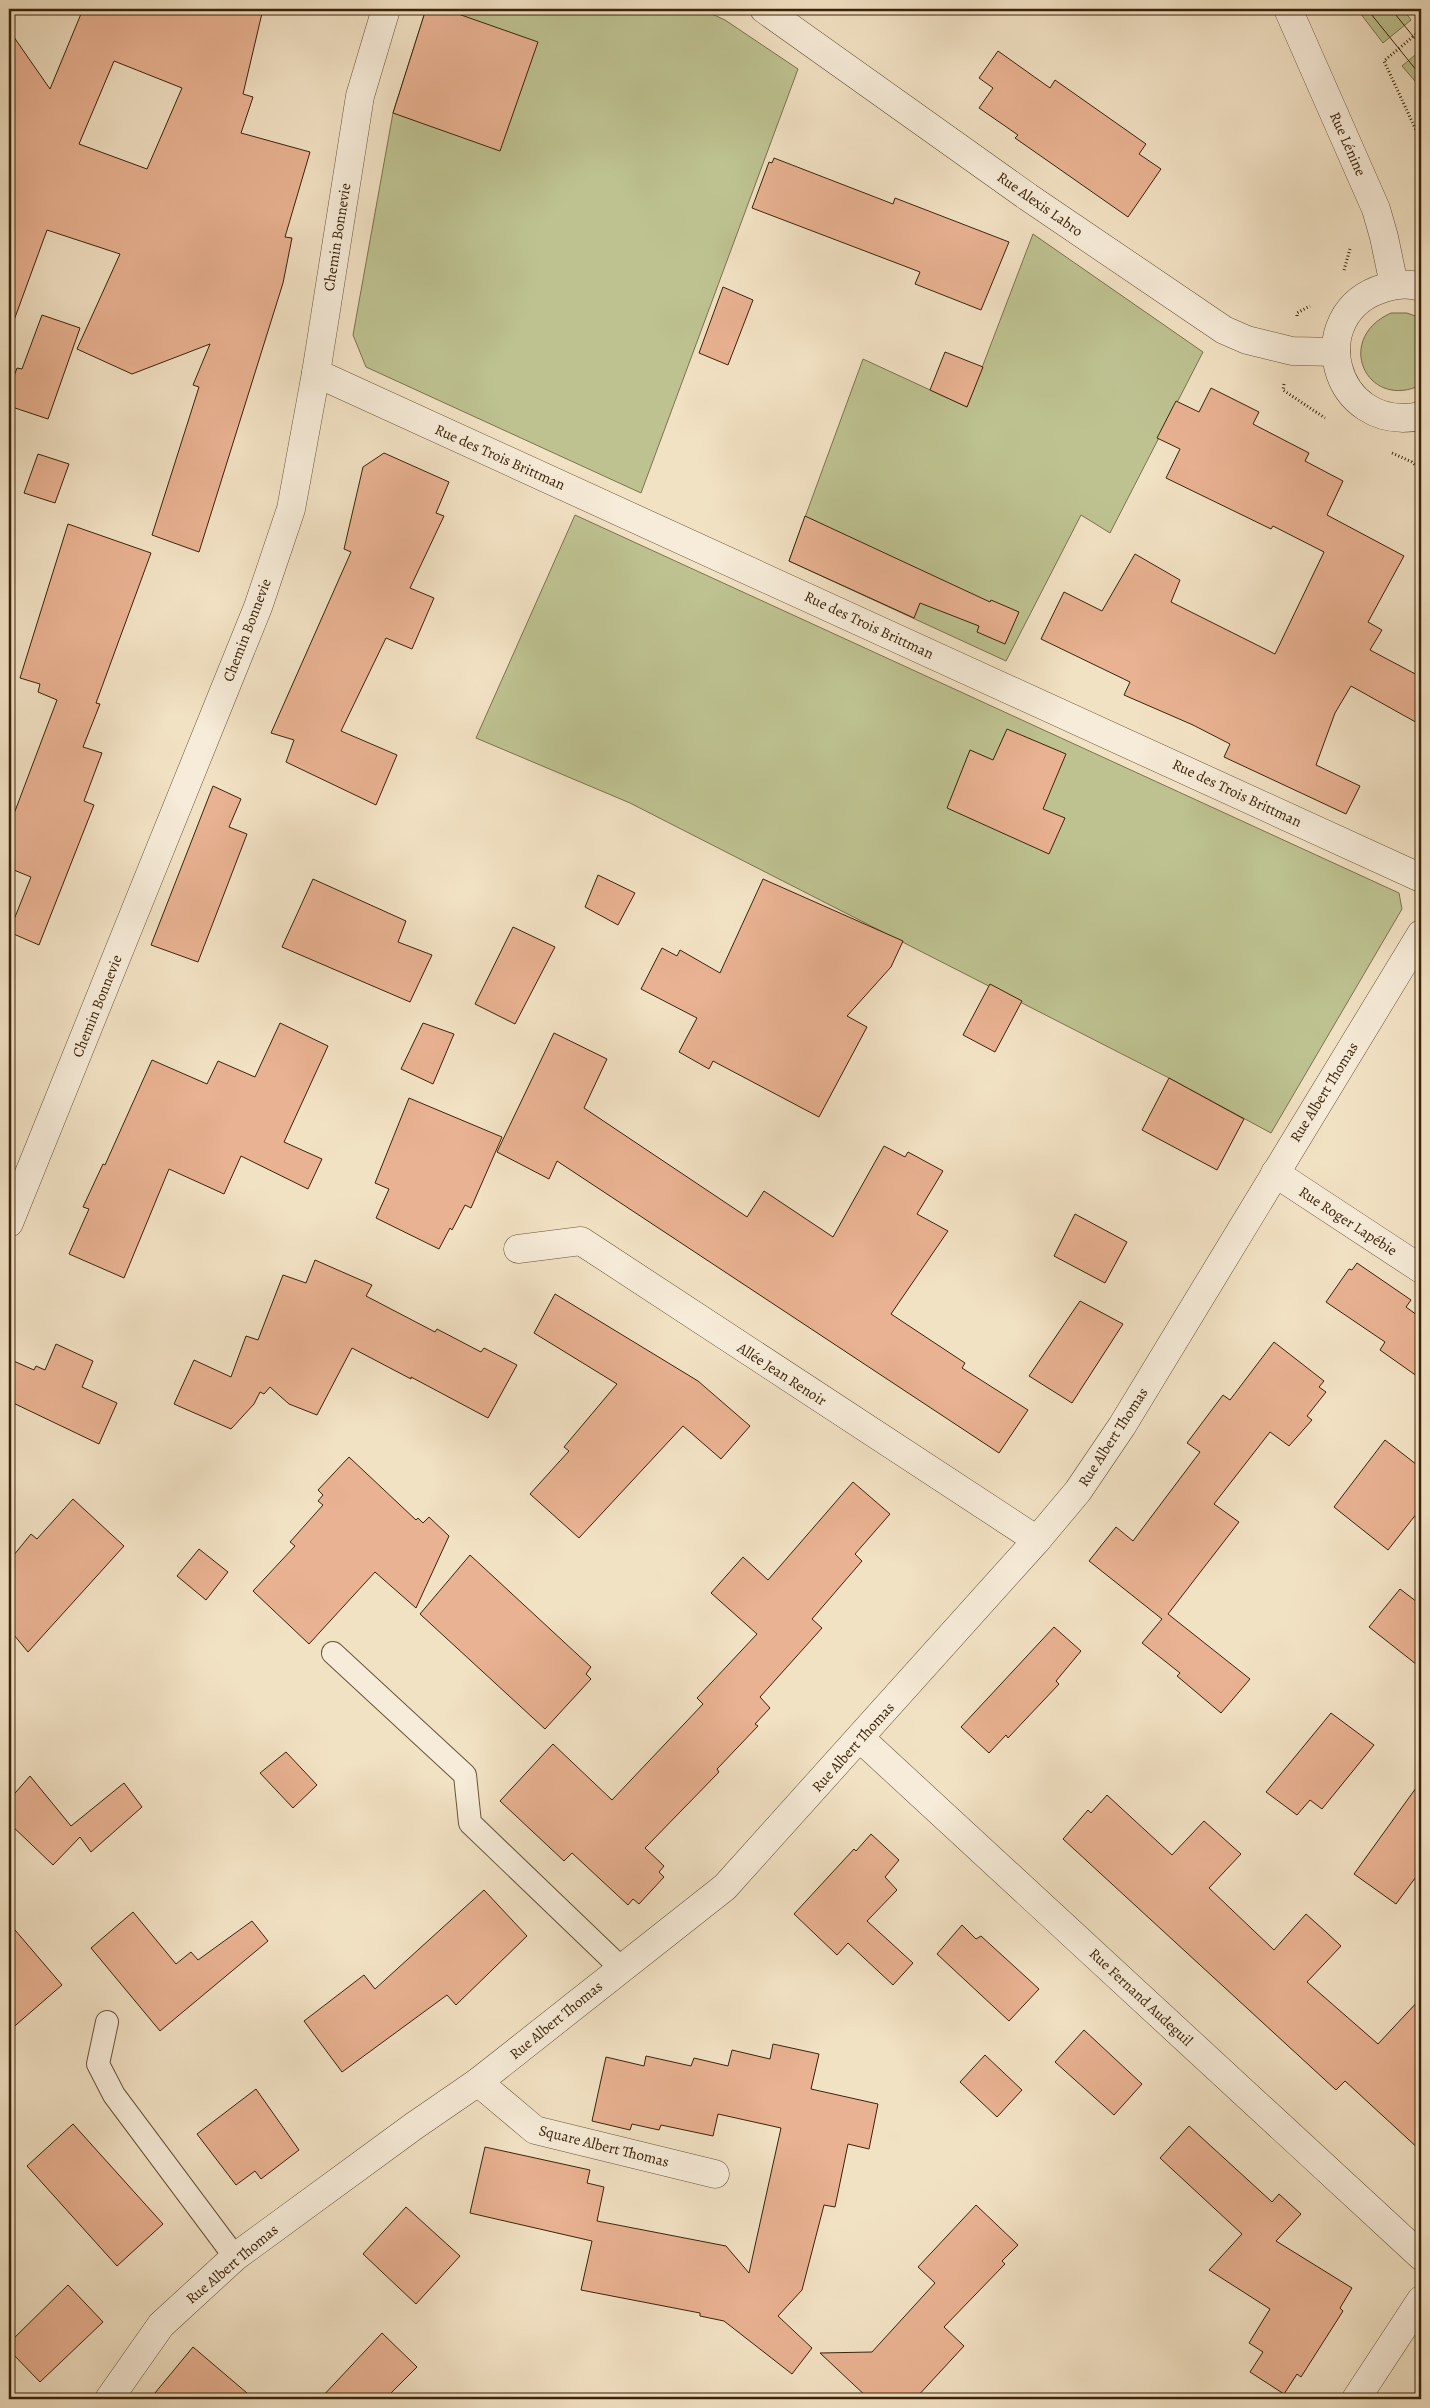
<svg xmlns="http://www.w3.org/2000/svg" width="1430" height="2408" viewBox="0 0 1430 2408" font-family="Alegreya,serif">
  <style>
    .green { fill: #bec291; stroke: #7c724d }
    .building { fill: #e9b292; stroke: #3a2309; fill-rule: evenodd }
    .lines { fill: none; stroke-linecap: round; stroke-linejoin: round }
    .service-casing { stroke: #685338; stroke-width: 24 }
    .minor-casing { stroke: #685338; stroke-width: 29 }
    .tertiary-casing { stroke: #685338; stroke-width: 29 }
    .path { stroke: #3a2309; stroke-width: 3; stroke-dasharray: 1 2.5; stroke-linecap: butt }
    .service { stroke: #f7ecd9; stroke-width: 22 }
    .minor { stroke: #f7ecd9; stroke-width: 28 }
    .tertiary { stroke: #f7ecd9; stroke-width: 28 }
    .tram { stroke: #3a2309; stroke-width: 1 }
    .labels { text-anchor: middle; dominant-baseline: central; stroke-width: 4; stroke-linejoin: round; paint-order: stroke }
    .street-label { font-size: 15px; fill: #3a2309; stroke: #f7ecd9 }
  </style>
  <rect width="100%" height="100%" fill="#f2e2c4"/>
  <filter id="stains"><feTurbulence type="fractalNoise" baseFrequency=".004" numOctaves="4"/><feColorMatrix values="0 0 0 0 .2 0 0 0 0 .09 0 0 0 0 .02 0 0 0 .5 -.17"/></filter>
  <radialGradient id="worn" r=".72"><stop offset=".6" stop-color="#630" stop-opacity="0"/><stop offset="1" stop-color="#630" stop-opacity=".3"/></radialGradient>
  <g class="green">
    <polygon points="426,9 701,9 725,20 798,69 641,493 366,367 353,335 393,113"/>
    <polygon points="1357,9 1403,9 1411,20 1383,43"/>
    <polygon points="1421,50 1421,88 1402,66"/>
    <polygon points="1033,234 1203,352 1110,533 1081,515 1006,661 789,561 863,359 967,407"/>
    <path d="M1391,313H1407L1421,318V385C1367,411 1333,339 1391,313Z"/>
    <polygon points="575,515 1399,893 1402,909 1271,1133 1169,1078 630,803 476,738"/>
  </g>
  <g class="building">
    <path d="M83,9H263L243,94L253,97L241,133L310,152L285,237L292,238L283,283L199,552L152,535L199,387L193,385L210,344L132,374L77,349L120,254L47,230L13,323H9V30L50,89ZM114,61L182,88L147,169L79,144Z"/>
    <polygon points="426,9 444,9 538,42 500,151 393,113"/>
    <polygon points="998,51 1050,88 1055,80 1146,144 1139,154 1161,169 1128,217 1015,138 1018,135 979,108 993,88 979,78"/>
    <polygon points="774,158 893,204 895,198 1009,242 981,310 915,284 920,272 752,208 769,162 772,163"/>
    <polygon points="723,287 753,300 728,365 699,353"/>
    <polygon points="42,315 80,328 48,419 9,406 9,390 17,368 22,369"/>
    <polygon points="945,352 983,367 967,407 930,390"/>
    <polygon points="1211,388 1259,412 1253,424 1309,453 1305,461 1343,481 1327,515 1404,556 1368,622 1382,630 1370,650 1421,677 1421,725 1351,686 1335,713 1316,765 1360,786 1346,814 1224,757 1230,744 1193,725 1124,695 1130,682 1041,639 1064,592 1102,611 1135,554 1180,580 1171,602 1275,654 1324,552 1273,526 1271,529 1166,478 1180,449 1157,438 1176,401 1199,412"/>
    <polygon points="384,453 449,482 436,513 444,516 410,588 434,598 412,649 386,638 341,731 397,755 376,805 286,762 294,740 271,733 351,552 344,549 363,467"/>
    <polygon points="38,454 69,464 55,503 24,493"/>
    <polygon points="805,516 990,602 991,600 1019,612 1005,644 977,632 979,626 920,603 914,618 789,561"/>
    <polygon points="68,524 151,553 96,703 100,704 83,747 102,753 84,801 94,805 39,945 9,932 31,877 9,868 9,827 57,700 38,692 40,684 20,678"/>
    <polygon points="1007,729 1066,754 1043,809 1065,818 1049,854 947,808 970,750 993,760"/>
    <polygon points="213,786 241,799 229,827 247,834 198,962 151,945"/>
    <polygon points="598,875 635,893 618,925 585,907"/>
    <polygon points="313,879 406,921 398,942 432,955 410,1002 282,947"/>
    <polygon points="763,879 903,941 891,967 847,1016 867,1027 819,1117 713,1061 709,1069 679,1052 697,1018 641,989 662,948 677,956 680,950 720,973"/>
    <polygon points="513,927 555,947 515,1024 475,1004"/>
    <polygon points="990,984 1022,1001 995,1052 963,1035"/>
    <polygon points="280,1023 328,1046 284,1142 322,1159 308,1189 241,1156 224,1194 169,1169 124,1278 69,1254 89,1209 83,1207 103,1164 105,1165 152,1060 207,1084 218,1061 255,1077"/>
    <polygon points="423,1023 454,1034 433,1084 401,1069"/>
    <polygon points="554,1033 607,1059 584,1108 747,1217 764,1191 833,1237 884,1146 905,1157 908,1152 943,1171 917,1214 948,1231 891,1314 965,1363 962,1368 1028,1410 999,1453 557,1161 549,1179 497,1152"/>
    <polygon points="1169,1078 1244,1119 1217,1170 1142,1130"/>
    <polygon points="409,1098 502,1137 471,1208 465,1205 452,1230 450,1228 439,1249 376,1218 389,1189 375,1183"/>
    <polygon points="1075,1214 1127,1242 1105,1283 1054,1256"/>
    <polygon points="315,1260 372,1285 366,1296 435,1332 437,1329 481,1352 484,1348 517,1365 488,1418 411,1377 411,1379 352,1348 317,1415 289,1404 270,1387 264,1394 260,1392 254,1404 231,1429 174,1404 194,1360 231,1377 246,1336 258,1340 283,1275 306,1283"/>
    <polygon points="1357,1263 1411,1300 1406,1307 1421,1318 1421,1379 1380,1350 1385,1342 1326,1302 1349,1269 1352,1270"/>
    <polygon points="555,1294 698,1381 750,1426 721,1459 683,1426 579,1538 530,1494 569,1451 564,1447 617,1384 534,1333"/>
    <polygon points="1080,1301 1123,1324 1072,1403 1029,1376"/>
    <polygon points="1274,1342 1324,1381 1319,1387 1326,1392 1307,1416 1312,1420 1289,1446 1270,1432 1214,1504 1239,1522 1168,1614 1250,1679 1221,1713 1177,1676 1180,1673 1142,1643 1162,1619 1089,1561 1116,1527 1133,1541 1200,1452 1187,1443 1223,1395 1230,1400"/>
    <polygon points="56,1344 93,1361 82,1387 117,1403 99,1444 9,1401 9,1359 34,1370 36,1366 45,1370"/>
    <polygon points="1385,1440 1421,1468 1421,1508 1388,1550 1334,1507"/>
    <polygon points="349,1457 416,1520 418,1518 423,1523 429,1517 449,1536 416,1608 375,1572 309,1644 253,1591 295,1546 290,1542 323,1505 318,1501 323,1495 318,1490"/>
    <polygon points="853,1482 890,1514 855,1554 862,1561 812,1619 822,1628 760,1697 770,1708 755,1724 758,1726 717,1769 719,1772 645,1848 664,1866 659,1872 664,1877 639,1904 633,1899 628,1905 572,1853 564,1861 500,1801 553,1744 612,1800 703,1704 697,1698 757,1634 711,1593 743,1557 768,1580"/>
    <polygon points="73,1499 124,1546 28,1652 9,1629 9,1561 31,1534 37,1539"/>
    <polygon points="199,1549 228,1572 206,1600 177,1576"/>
    <polygon points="470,1555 591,1667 586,1674 591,1679 545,1729 420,1614"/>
    <polygon points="1400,1589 1421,1605 1421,1668 1369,1627"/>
    <polygon points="1054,1627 1081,1651 1056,1681 1059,1684 1008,1738 1006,1735 989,1753 961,1727"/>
    <polygon points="1331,1713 1374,1745 1322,1809 1310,1800 1297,1815 1266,1792"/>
    <polygon points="286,1752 317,1785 293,1808 260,1773"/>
    <polygon points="30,1776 71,1826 124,1783 142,1807 91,1852 80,1837 53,1865 9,1823 9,1800"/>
    <polygon points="1421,1781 1421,1870 1396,1904 1354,1874"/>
    <polygon points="1107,1795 1172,1855 1204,1821 1241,1854 1209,1888 1274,1950 1306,1914 1326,1932 1341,1946 1307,1982 1378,2044 1421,1998 1421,2151 1345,2081 1336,2090 1063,1839 1088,1810 1091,1813"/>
    <polygon points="871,1834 899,1860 885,1877 897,1890 867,1921 913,1963 893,1985 848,1943 837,1955 794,1914 854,1849 856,1851"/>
    <polygon points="484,1890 527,1936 456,2005 447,1995 342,2072 304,2021 364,1975 375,1989"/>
    <polygon points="133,1912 176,1964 191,1952 198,1960 252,1921 268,1941 160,2031 91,1948"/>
    <polygon points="9,1923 62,1985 9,2031"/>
    <polygon points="962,1925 976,1939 981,1936 1039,1989 1009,2021 937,1954"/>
    <polygon points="1084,2030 1142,2084 1114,2115 1055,2062"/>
    <polygon points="773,2044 819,2054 811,2089 878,2104 869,2149 848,2144 835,2207 824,2205 802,2290 778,2316 812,2348 792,2374 724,2321 700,2316 700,2313 581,2290 592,2241 470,2213 485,2147 590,2170 587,2183 604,2187 597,2221 726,2246 749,2273 781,2128 718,2114 713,2136 661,2125 659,2130 632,2124 630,2130 592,2121 606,2057 644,2066 646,2056 691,2066 694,2058 728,2066 732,2050 770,2059"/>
    <polygon points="985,2055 1022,2090 997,2117 960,2082"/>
    <polygon points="256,2089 299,2150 261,2179 255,2171 236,2185 197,2134"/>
    <polygon points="73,2124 163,2224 117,2266 27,2166"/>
    <polygon points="1189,2126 1272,2202 1279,2194 1301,2214 1276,2241 1352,2288 1340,2308 1343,2311 1301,2377 1297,2374 1284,2394 1250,2372 1263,2352 1249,2343 1270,2309 1209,2270 1242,2234 1160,2158"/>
    <polygon points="976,2205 1018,2245 1002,2261 1005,2264 944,2327 964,2346 915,2399 869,2399 820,2353 872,2352 935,2283 918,2267"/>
    <polygon points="406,2207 460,2256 416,2304 363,2254"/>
    <polygon points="68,2285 103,2322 40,2382 9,2350 9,2343"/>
    <polygon points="382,2333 417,2367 385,2399 320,2399"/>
    <polygon points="193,2347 254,2399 150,2399"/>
  </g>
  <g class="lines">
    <defs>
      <g id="service">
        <polyline points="333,1653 465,1775 470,1823 621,1968"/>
        <polyline points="107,2022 98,2064 114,2095 235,2257"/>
      </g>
      <g id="minor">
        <polyline points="316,373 1421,878"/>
        <polyline points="1275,1173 1421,1269"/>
        <polyline points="9,1223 258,607 291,509 316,373 360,96 386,9"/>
        <polyline points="518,1249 581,1241 1037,1540"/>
        <polyline points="861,1739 1421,2256"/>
        <polyline points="478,2082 535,2130 715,2174"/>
        <polyline points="1356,2399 1421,2300"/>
      </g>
      <g id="tertiary">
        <polyline points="764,9 1028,197 1224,330 1247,340 1292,351 1336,352"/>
        <polyline points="1288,9 1376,209 1384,237 1394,285"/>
        <path d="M1421,287C1409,283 1396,284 1384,288C1303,312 1331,434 1421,416"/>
        <polyline points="109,2399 161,2325 235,2257 414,2126 478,2082 725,1887 1037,1540 1078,1491 1122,1426 1421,934"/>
      </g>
    </defs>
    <use href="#service" class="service-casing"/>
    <use href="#minor" class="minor-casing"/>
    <use href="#tertiary" class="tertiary-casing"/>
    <g class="path">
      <polyline points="1412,9 1421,21"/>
      <polyline points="1421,30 1384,61 1421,141"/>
      <polyline points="1344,270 1350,249"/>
      <polyline points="1297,316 1297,313 1310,306"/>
      <polyline points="1284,384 1283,390 1325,418"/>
      <polyline points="1392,453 1412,462 1421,470"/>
    </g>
    <use href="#service" class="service"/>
    <use href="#minor" class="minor"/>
    <use href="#tertiary" class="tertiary"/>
    <g class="tram">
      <polyline points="1367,9 1421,76"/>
      <polyline points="1391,9 1421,46"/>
    </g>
  </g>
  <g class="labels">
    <g class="street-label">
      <text transform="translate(1348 144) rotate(66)">Rue Lénine</text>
      <text transform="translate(1040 204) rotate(35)">Rue Alexis Labro</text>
      <text transform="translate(337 237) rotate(-81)">Chemin Bonnevie</text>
      <text transform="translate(500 457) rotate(24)">Rue des Trois Brittman</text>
      <text transform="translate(869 625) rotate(25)">Rue des Trois Brittman</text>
      <text transform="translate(247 630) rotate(-69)">Chemin Bonnevie</text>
      <text transform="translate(1237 793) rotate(25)">Rue des Trois Brittman</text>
      <text transform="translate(97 1006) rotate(-68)">Chemin Bonnevie</text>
      <text transform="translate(1324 1092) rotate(-58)">Rue Albert Thomas</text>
      <text transform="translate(1348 1221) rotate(33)">Rue Roger Lapébie</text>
      <text transform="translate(782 1374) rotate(33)">Allée Jean Renoir</text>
      <text transform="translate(1113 1437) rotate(-57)">Rue Albert Thomas</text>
      <text transform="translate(853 1747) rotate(-48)">Rue Albert Thomas</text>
      <text transform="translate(1141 1997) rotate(43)">Rue Fernand Audeguil</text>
      <text transform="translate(556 2020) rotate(-39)">Rue Albert Thomas</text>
      <text transform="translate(604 2146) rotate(14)">Square Albert Thomas</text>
      <text transform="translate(232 2264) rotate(-40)">Rue Albert Thomas</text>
    </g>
  </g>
  <rect width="1430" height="2408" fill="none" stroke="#f2e2c4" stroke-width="30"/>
  <rect x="10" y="10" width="1410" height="2388" fill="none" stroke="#3a2309" stroke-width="2.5"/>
  <rect x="15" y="15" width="1400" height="2378" fill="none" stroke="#3a2309"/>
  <rect width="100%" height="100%" filter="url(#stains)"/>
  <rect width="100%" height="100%" fill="url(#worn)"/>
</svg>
